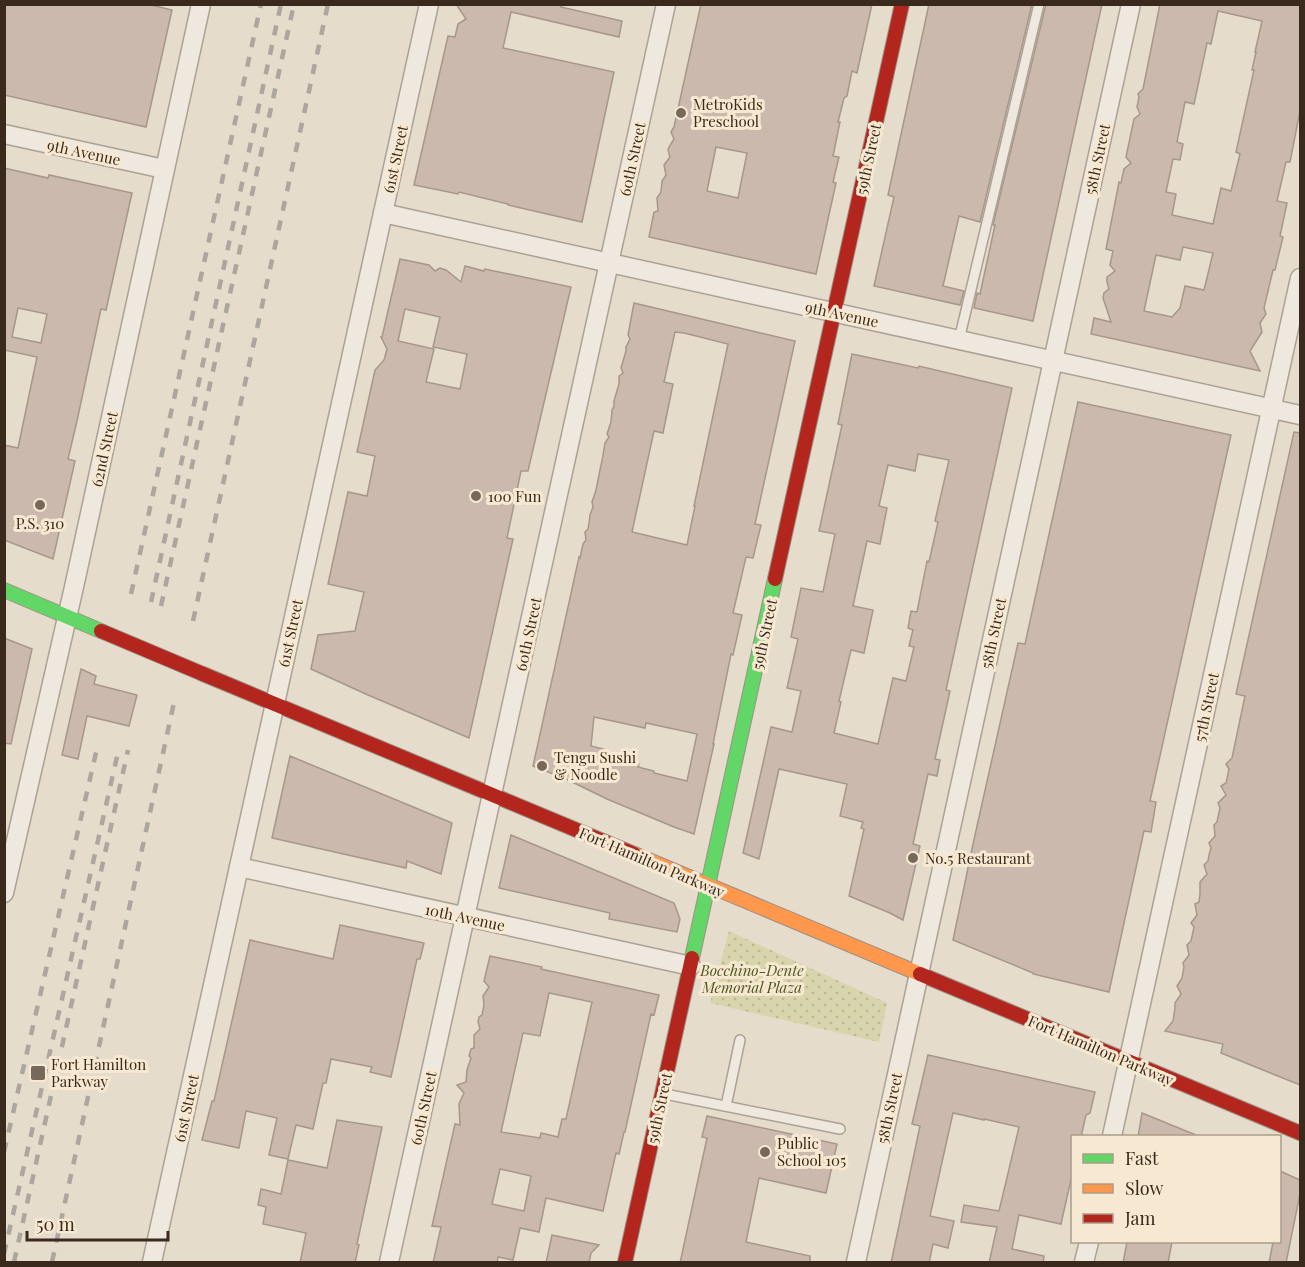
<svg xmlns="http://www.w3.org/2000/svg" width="1305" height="1267" viewBox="0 0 1305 1267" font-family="'Playfair Display',serif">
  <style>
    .park { fill: url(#park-dots) }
    .building { fill: #cab9ac; stroke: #a6978b; stroke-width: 1.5; fill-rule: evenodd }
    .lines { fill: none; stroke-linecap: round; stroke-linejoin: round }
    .lane-casing { stroke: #aba195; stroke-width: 12 }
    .street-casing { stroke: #aba195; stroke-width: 21 }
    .fast-casing { stroke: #9b9185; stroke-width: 16 }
    .slow-casing { stroke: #9b9185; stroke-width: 16 }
    .jam-casing { stroke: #9b9185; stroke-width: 16 }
    .lane { stroke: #eee8de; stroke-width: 9 }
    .street { stroke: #eee8de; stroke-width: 18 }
    .fast { stroke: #63d668; stroke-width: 14 }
    .slow { stroke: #ff974d; stroke-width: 14 }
    .jam { stroke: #b3261e; stroke-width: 14 }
    .rail { stroke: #ada69e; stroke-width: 4.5; stroke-dasharray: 10 10; stroke-linecap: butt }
    .jam-bridge-casing { stroke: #9b9185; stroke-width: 16; stroke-linecap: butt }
    .jam-bridge { stroke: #b3261e; stroke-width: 14 }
    .poi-dot { fill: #76685a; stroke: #f7e9d1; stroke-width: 2 }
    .labels { text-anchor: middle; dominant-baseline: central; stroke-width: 6; stroke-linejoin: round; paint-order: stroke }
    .poi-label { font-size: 15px; fill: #3a291d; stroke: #f7e9d1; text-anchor: start }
    .street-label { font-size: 15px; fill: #3a291d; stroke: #f7e9d1 }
    .park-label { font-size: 15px; font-style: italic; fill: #4e5722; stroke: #f7e9d1 }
  </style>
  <defs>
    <pattern id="park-dots" width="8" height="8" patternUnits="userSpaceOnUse" patternTransform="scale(1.5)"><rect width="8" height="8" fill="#d8d5ad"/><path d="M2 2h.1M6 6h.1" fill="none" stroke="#bab794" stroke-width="1.8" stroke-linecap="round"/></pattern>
  </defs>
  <rect width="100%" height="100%" fill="#e6dccc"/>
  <polygon class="park" points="729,931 887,1003 879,1042 710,1003"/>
  <g class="building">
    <polygon points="4,4 147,4 172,10 146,127 4,95"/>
    <polygon points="456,4 562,4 561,7 622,21 619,37 511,12 503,48 614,72 582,222 508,205 508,204 459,192 458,194 414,185 448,36 455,37 458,24 466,19"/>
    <path d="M701,4H872L857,73L852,71L847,96L844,98L838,122H840L833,156L839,157L833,182L836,183L816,274L649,237L654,212L658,211L657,198L661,192L662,181L666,175L664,165L670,157L668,150L669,147L674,139L671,132L674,127ZM716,147L747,153L738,198L707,191Z"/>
    <polygon points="929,4 1032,4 980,222 959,216 943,286 964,291 960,305 874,286 894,197 888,195"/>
    <polygon points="1046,4 1102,4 1033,321 974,308 977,293 980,294 995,225 993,225"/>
    <path d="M1160,4H1300V111L1290,162H1286L1277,201L1287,203L1280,236L1283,237L1275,270H1273L1264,308L1266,314L1260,323L1262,332L1250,351L1260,371L1091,334L1094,318L1111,322L1103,298L1104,293L1109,289L1107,282V277L1115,271L1110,265L1113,251L1106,249L1119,182L1121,183L1124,169L1131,163L1126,157L1134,119L1140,114L1137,107L1139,97L1138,94L1143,89ZM1218,11L1262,21L1255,52H1256L1252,70H1254L1236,152L1240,154L1231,191L1221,188L1213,224L1172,215L1176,194L1166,192L1173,159L1180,160L1183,144L1177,142L1185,102L1194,104L1207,43L1211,44ZM1183,247L1213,253L1204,290L1185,286L1180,308L1172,317L1144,311L1156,255L1180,260Z"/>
    <path d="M4,168L48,178L49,175L132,193L106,310L101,309L77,421L68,459L75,461L53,559L4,540V445L18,448L37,357L4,350ZM18,308L47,314L41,343L12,337Z"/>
    <path d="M400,259L429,265L435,271L440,268L446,270L461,282L465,266L484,271L485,269L571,287L528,471H521L507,538L513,539L469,738L368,695L311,669L318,635L355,631L364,592L328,584L348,492L367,496L375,456L357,452L375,370L384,360L387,349L381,337H382ZM405,309L440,317L433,347L467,354L460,389L426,382L434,349L398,341Z"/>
    <path d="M634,303L795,341L755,524L761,525L753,558L746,557L733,613L742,615L733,655L731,654L713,744H714L694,834L674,827L607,799L566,779L533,766L579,557L580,558L583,544L586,540L585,532L588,529L589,523L590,515L593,507L592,502L596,490L601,465L602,461L605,443L609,437L607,434L611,422L612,410L614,406V401L619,384V376L623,373L621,368L626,351V347L630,339L628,335ZM675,332L684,333L728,344L694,506H695L687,545L632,532L654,431L663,433L673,384L664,382ZM594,717L645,728L646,723L697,734L687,781L654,773V771L638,767L639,764L622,760L623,757L606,753L607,750L591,746Z"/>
    <path d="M852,354L918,368L919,366L1012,388L946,690L950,691L935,759L940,760L937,776L928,774L913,844L920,846L903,920L890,913L849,896L864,829L861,828L863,822L840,816L847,784L779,769L759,859L743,853L771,727L792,732L797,709L801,691L787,688L798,639L791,637L801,588L823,592L835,534L819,531L842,425L838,424ZM918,454L949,460L935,521L938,522L929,562L927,561L917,612L911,611L908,628L913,630L909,646L914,647L906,681L893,678L878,744L834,733L841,702L839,701L851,650L864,653L873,610L853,606L867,541L880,544L887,508L879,506L888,465L915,471Z"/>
    <polygon points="1078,402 1231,435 1150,801 1156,802 1151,832 1144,831 1109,992 1033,974 1033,973 953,940 973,844 1018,643 1025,644"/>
    <polygon points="1294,432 1300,433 1300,1085 1221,1053 1223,1044 1165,1031 1173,1021 1175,1008 1175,1003 1181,994 1177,986 1182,978 1184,967 1183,963 1189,955 1187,945 1191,941 1194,927 1191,923 1197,915 1195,904 1199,902 1200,894 1200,882 1207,874 1204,865 1208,861 1209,855 1211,848 1209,843 1215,836 1214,825 1217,822 1220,808 1218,803 1226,795 1221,786 1226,783 1229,769 1226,764 1232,758 1245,696 1236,694"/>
    <polygon points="4,638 32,649 11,744 4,743"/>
    <polygon points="81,669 96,676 94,684 137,695 129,726 87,716 78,759 62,755"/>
    <polygon points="290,756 452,823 441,874 407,861 406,868 272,838"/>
    <polygon points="511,835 674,903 680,919 677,932 609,919 610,913 499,888"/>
    <polygon points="340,925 424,943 420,959 417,959 391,1077 370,1072 372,1067 331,1059 326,1083 323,1083 313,1129 296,1125 288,1159 269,1155 277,1118 246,1111 239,1148 202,1140 212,1101 214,1101 250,940 333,959"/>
    <path d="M490,956L542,967L541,969L659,995L654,1015L651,1014L625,1132H624L619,1154L616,1153L603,1211L546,1198L539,1232L520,1228L513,1260L498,1257L497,1263H433L441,1227L432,1226L455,1124L460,1125L459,1104L464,1093L457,1085L466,1082L467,1070L471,1058L469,1056L471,1049L474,1048V1035L480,1029L478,1022L479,1017L482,1015L484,1005L483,996L489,987L484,981ZM549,993L592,1002L566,1119H562L558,1137L541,1133L540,1138L501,1132L523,1033L540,1036ZM500,1169L531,1176L524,1211L492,1204Z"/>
    <polygon points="928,1055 1095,1092 1090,1113 1086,1115 1081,1137 1072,1137 1072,1175 1061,1224 1019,1215 1012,1249 1044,1256 1043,1263 989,1263 997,1227 961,1222 964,1205 999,1211 1019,1127 984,1119 984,1120 953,1113 930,1216 954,1221 948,1248 933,1244 929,1263 891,1263 920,1126 912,1124"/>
    <polygon points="1142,1113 1196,1135 1196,1137 1138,1137"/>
    <polygon points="707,1116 837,1144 826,1193 759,1178 746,1242 810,1256 810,1263 680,1263 707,1138 702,1137"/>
    <polygon points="337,1120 382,1127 357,1244 359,1245 355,1263 300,1263 306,1233 263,1224 266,1207 258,1205 261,1189 281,1194 288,1160 327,1168"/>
    <polygon points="1280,1171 1300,1180 1300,1194 1286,1263 1269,1263 1273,1242 1280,1242"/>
    <polygon points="552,1235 599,1245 591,1253 589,1263 546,1263"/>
    <polygon points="1127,1242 1172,1242 1168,1263 1123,1263"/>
  </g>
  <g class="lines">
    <defs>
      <g id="lane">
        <polyline points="959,340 1039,4"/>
        <polyline points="665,1094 840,1129"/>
        <polyline points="726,1106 740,1040"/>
      </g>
      <g id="street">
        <polyline points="4,134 164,169"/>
        <polyline points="383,213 1300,415"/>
        <polyline points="239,867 691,966"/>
        <polyline points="4,893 74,587 201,4"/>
        <polyline points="1112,1136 1300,278"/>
        <polyline points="152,1262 429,4"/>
        <polyline points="389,1262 666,4"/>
        <polyline points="856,1262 1131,4"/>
        <polyline points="1084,1262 1089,1242"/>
      </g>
      <g id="fast">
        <polyline points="4,590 101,631"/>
        <polyline points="692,958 775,579"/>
      </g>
      <polyline id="slow" points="634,854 920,974"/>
      <g id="jam">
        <polyline points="775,579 902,4"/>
        <polyline points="203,674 634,854"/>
        <polyline points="920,974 1300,1133"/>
        <polyline points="625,1262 692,958"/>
      </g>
    </defs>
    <use href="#lane" class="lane-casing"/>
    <use href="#street" class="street-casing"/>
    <use href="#fast" class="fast-casing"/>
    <use href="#slow" class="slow-casing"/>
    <use href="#jam" class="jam-casing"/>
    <use href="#lane" class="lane"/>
    <use href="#street" class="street"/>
    <use href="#fast" class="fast"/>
    <use href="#slow" class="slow"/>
    <use href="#jam" class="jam"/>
    <g class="rail">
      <polyline points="131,594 261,4"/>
      <polyline points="151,602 281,4"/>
      <polyline points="161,606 294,4"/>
      <polyline points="193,621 328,4"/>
      <polyline points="4,1152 98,744"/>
      <polyline points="4,1254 119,748"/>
      <polyline points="14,1262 128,750"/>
      <polyline points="52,1262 175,698"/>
    </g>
    <defs>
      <polyline id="jam-bridge" points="101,631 203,674"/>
    </defs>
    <use href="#jam-bridge" class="jam-bridge-casing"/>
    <use href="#jam-bridge" class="jam-bridge"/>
  </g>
  <g class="poi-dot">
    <circle cx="681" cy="113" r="6"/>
    <circle cx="476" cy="496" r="6"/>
    <circle cx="40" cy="505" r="6"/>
    <circle cx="542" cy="766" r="6"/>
    <circle cx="913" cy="858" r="6"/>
    <rect x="30" y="1065" width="16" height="16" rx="3"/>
    <circle cx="765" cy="1152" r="6"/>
  </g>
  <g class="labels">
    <g class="poi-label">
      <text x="693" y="104">MetroKids<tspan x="693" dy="17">Preschool</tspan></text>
      <text x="488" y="496">100 Fun</text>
      <text x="40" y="523" text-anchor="middle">P.S. 310</text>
      <text x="554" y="757">Tengu Sushi<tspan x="554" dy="17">&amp; Noodle</tspan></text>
      <text x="925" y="858">No.5 Restaurant</text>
      <text x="51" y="1064">Fort Hamilton<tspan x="51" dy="17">Parkway</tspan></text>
      <text x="777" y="1143">Public<tspan x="777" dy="17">School 105</tspan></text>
    </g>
    <g class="street-label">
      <text transform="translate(84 152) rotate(12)">9th Avenue</text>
      <text transform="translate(395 159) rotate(-78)">61st Street</text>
      <text transform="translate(632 159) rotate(-78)">60th Street</text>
      <text transform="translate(868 159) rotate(-78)">59th Street</text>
      <text transform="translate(1097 159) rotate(-78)">58th Street</text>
      <text transform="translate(842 314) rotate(12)">9th Avenue</text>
      <text transform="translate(104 449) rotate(-78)">62nd Street</text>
      <text transform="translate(290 633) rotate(-78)">61st Street</text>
      <text transform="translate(993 633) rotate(-78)">58th Street</text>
      <text transform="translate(528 634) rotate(-78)">60th Street</text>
      <text transform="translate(764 634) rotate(-78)">59th Street</text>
      <text transform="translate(1206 707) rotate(-78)">57th Street</text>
      <text transform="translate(652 862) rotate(23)">Fort Hamilton Parkway</text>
      <text transform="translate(465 917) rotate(12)">10th Avenue</text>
      <text transform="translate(1101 1050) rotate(23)">Fort Hamilton Parkway</text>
      <text transform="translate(186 1108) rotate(-78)">61st Street</text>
      <text transform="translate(423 1108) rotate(-78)">60th Street</text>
      <text transform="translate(659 1108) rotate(-78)">59th Street</text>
      <text transform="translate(889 1108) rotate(-78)">58th Street</text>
    </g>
    <g class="park-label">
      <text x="752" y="970">Bocchino-Dente<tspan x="752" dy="17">Memorial Plaza</tspan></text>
    </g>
  </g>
  <rect width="1305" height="1267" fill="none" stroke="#3a291d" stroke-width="12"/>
  <rect x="1071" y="1135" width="210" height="108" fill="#f7e9d1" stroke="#ab9c89" stroke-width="1.5"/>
  <rect x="1083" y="1154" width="30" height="9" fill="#63d668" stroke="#ab9c89" stroke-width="1.5"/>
  <text x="1125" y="1165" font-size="18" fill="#3a291d">Fast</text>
  <rect x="1083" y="1184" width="30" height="9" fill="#ff974d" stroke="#ab9c89" stroke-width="1.5"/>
  <text x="1125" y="1195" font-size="18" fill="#3a291d">Slow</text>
  <rect x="1083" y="1214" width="30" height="9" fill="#b3261e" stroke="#ab9c89" stroke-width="1.5"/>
  <text x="1125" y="1225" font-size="18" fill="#3a291d">Jam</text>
  <path d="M27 1231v9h141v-9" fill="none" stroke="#3a291d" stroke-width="3"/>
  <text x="36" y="1231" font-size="18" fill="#3a291d" stroke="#f7e9d1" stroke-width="4.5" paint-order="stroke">50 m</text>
</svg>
